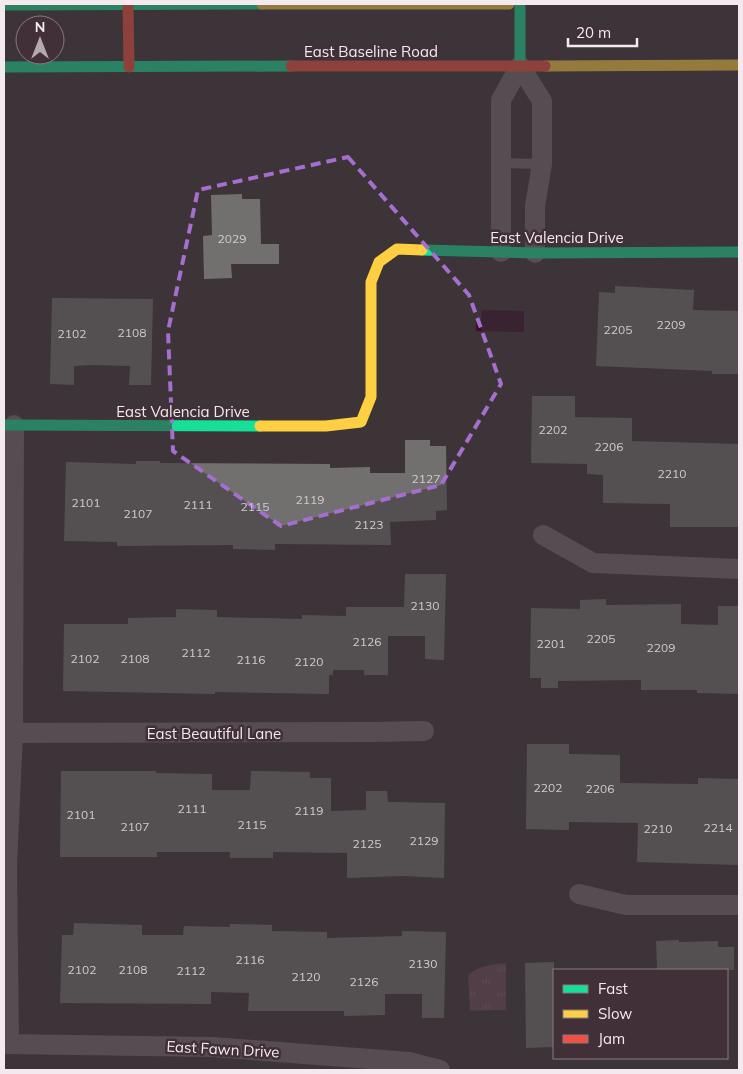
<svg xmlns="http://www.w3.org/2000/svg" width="743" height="1074" viewBox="0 0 743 1074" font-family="Mulish,sans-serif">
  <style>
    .park { fill: url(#park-tufts) }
    .water { fill: #390f28 }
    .building { fill: #71706f }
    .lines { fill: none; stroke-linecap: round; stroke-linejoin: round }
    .lane { stroke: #76696f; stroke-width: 10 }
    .street { stroke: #76696f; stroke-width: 20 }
    .fast { stroke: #16e098; stroke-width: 11 }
    .slow { stroke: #ffcf43; stroke-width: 11 }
    .jam { stroke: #f24e42; stroke-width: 11 }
    .marked { fill: none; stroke: #a56ecf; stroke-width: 4; stroke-dasharray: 10 6; stroke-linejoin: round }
    .labels { text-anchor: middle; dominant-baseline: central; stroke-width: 5; stroke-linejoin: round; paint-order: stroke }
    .number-label { font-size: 12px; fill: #d3cbce }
    .street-label { font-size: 15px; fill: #f4e9ee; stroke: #413038 }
  </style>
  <defs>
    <pattern id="park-tufts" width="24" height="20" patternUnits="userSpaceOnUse" patternTransform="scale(1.25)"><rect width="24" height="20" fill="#6b495a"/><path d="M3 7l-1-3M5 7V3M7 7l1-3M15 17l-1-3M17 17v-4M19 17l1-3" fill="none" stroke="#816372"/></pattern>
  </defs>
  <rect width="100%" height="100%" fill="#3d3438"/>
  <path class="park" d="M506,963V1010L470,1011L468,975C478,966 493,964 506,963Z"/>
  <polygon class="water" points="482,310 524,311 524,332 476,331 476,322 481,322"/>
  <g class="building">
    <polygon points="242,194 242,199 260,199 261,244 279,244 279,264 231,264 232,278 204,279 203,236 212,235 211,195"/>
    <polygon points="615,286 694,290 693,310 739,311 739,374 712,374 712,371 596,366 599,292 615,293"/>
    <polygon points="52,298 153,299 151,385 129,385 130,366 92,365 74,366 74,385 50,384"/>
    <polygon points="532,396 575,396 575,417 632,418 632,441 739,444 739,527 670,527 670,504 603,503 603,475 587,474 587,464 531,463"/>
    <polygon points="405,440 430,440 430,446 446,446 447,510 436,511 436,520 390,522 391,545 275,544 275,550 233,549 233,545 117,546 117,542 64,541 66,462 136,464 136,461 160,461 160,463 330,464 330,468 370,467 370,473 405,473"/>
    <polygon points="405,574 446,574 444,660 425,659 425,636 388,636 388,675 364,675 364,670 333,670 333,675 329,675 329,694 215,692 215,694 63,691 64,624 128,624 128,618 176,617 176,609 217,610 217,617 302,619 302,615 346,616 346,607 404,607"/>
    <polygon points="606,599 606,605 681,604 681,624 718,625 718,606 739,606 739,694 697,693 697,690 641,690 641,680 558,681 558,688 541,688 541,678 530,678 531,608 580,609 580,600"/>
    <polygon points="527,744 569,744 569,754 620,755 620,783 698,784 698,778 739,779 738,865 637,862 638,823 569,822 569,830 526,829"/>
    <polygon points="61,771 156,771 156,773 212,774 212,790 250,790 251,771 310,772 310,778 331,778 331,811 366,810 366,791 387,791 388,802 445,803 444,878 402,876 347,878 347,853 273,852 273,858 230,858 230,852 157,852 157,857 60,857"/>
    <polygon points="74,923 142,925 142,935 183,935 184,926 230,927 230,924 272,925 272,931 327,932 327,938 402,936 402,931 446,932 444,1018 422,1018 422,994 385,994 385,1015 344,1016 344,1011 248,1011 249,993 211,992 211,1004 60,1003 62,935 73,935"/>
    <polygon points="679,940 679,942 718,941 718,947 734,947 734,970 657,970 656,941"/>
    <polygon points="554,962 554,1047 526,1048 525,963"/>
  </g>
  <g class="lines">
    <polyline class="lane" points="501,163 542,164"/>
    <g class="street">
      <polyline points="501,252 501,100 520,66 542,101 542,164 535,206 535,253"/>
      <polyline points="543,535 593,563 739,569"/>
      <polyline points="4,733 371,732 424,731"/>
      <polyline points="579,894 626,905 739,905"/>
      <polyline points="4,1044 213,1047 409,1062 440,1070"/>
      <polyline points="9,1044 7,865 13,733 14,425"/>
    </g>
    <g class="fast">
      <polyline points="520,4 520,66"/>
      <polyline points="4,5 262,4"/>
      <polyline points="4,67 291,66"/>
      <polyline points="422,250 535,253 739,252"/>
      <polyline points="4,425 260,426"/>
    </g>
    <g class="slow">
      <polyline points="262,4 509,4"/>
      <polyline points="545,66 739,65"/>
      <polyline points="260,426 326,426 361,422 371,397 371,282 379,262 397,249 422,250"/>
    </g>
    <g class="jam">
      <polyline points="128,5 129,67"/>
      <polyline points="291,66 545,66"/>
    </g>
  </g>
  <path d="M0 0H743V1074H0ZM348,157L469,295L501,384L441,485L281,526L173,451L168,331L198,190Z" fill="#3d3438" fill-opacity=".55" fill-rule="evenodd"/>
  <path class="marked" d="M348,157L469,295L501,384L441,485L281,526L173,451L168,331L198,190Z"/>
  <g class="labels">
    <g class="number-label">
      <text x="232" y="238">2029</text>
      <text x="671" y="324">2209</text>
      <text x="618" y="329">2205</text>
      <text x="132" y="332">2108</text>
      <text x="72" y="333">2102</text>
      <text x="553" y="429">2202</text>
      <text x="609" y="446">2206</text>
      <text x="672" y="473">2210</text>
      <text x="426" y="478">2127</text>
      <text x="310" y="499">2119</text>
      <text x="86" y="502">2101</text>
      <text x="198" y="504">2111</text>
      <text x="255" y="506">2115</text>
      <text x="138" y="513">2107</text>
      <text x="369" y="524">2123</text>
      <text x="425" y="605">2130</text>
      <text x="601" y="638">2205</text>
      <text x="367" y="641">2126</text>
      <text x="551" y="643">2201</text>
      <text x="661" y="647">2209</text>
      <text x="196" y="652">2112</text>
      <text x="85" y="658">2102</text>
      <text x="135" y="658">2108</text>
      <text x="251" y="659">2116</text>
      <text x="309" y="661">2120</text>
      <text x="548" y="787">2202</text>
      <text x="600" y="788">2206</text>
      <text x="192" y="808">2111</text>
      <text x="309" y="810">2119</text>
      <text x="81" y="814">2101</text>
      <text x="252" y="824">2115</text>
      <text x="135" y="826">2107</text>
      <text x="718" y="827">2214</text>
      <text x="658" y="828">2210</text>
      <text x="424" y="840">2129</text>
      <text x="367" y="843">2125</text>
      <text x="250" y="959">2116</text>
      <text x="423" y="963">2130</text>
      <text x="82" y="969">2102</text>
      <text x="133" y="969">2108</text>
      <text x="191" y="970">2112</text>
      <text x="306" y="976">2120</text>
      <text x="364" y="981">2126</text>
    </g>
    <g class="street-label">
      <text x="371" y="51">East Baseline Road</text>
      <text x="557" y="237">East Valencia Drive</text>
      <text x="183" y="411">East Valencia Drive</text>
      <text x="214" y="733">East Beautiful Lane</text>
      <text transform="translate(223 1049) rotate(3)">East Fawn Drive</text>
    </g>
  </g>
  <rect width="743" height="1074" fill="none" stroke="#f4e9ee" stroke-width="10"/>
  <rect x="553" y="969" width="175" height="90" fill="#413038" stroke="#897a81"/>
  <rect x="563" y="985" width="25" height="8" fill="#16e098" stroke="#897a81"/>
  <text x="598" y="994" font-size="15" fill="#f4e9ee">Fast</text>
  <rect x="563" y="1010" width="25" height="8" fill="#ffcf43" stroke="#897a81"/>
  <text x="598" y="1019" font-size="15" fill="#f4e9ee">Slow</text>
  <rect x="563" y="1035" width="25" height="8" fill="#f24e42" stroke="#897a81"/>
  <text x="598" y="1044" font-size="15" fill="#f4e9ee">Jam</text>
  <g transform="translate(40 40)"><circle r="24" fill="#413038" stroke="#897a81"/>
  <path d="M0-4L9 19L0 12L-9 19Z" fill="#b4aaae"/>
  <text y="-8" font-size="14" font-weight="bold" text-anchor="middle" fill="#f4e9ee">N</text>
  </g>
  <path d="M568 38v8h69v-8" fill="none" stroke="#f4e9ee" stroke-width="2.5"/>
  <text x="576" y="38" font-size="15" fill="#f4e9ee" stroke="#413038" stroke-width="4" paint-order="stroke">20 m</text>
</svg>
